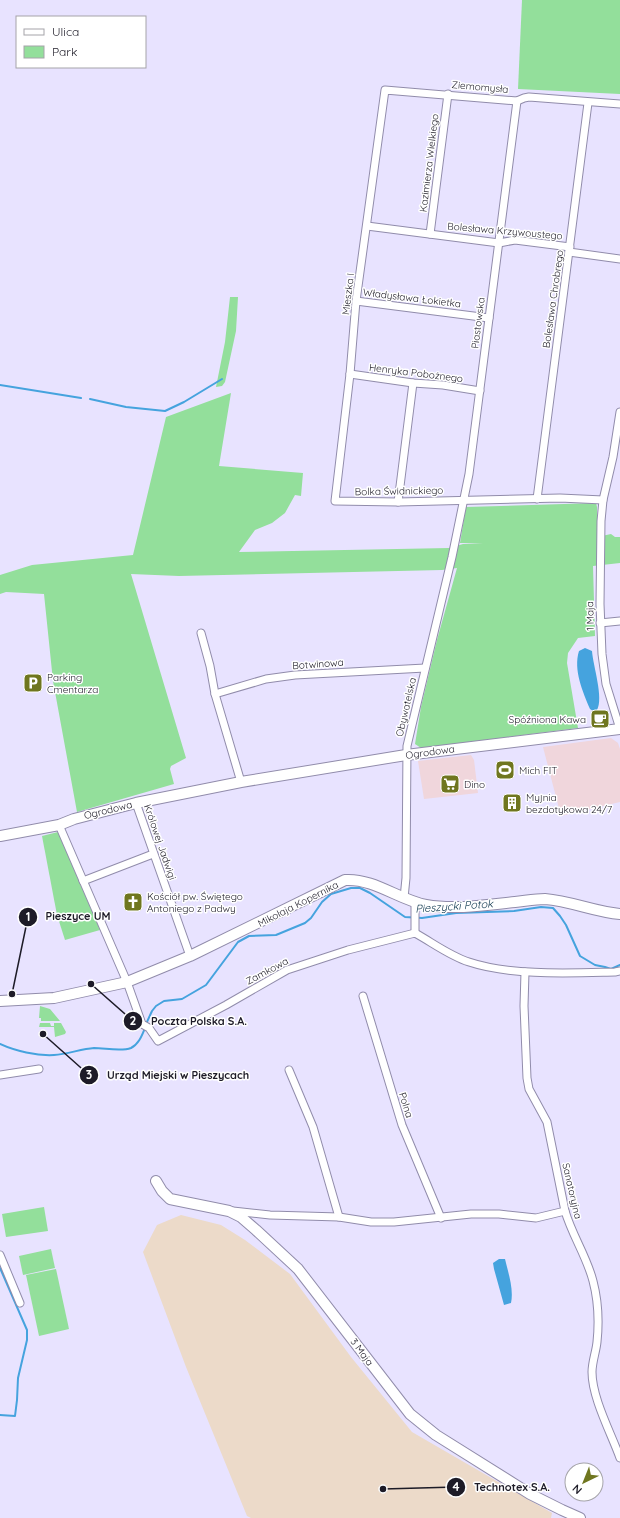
<svg xmlns="http://www.w3.org/2000/svg" width="620" height="1518" viewBox="0 0 620 1518" font-family="Quicksand,sans-serif">
  <style>
    .commercial { fill: #f0d6dc }
    .industrial { fill: #ecdac9 }
    .green { fill: #93df9b }
    .water { fill: #45a3de }
    .lines { fill: none; stroke-linecap: round; stroke-linejoin: round }
    .stream { stroke: #45a3de; stroke-width: 2 }
    .street-casing { stroke: #918cab; stroke-width: 9 }
    .secondary-casing { stroke: #918cab; stroke-width: 12 }
    .street { stroke: #fff; stroke-width: 7 }
    .secondary { stroke: #fff; stroke-width: 10 }
    .labels { text-anchor: middle; dominant-baseline: central; stroke-width: 3; stroke-linejoin: round; paint-order: stroke }
    .street-label { font-size: 10px; fill: #1d1b27; stroke: #fff }
    .poi-label { font-size: 10px; fill: #1d1b27; stroke: #fff; text-anchor: start }
    .water-label { font-size: 11px; font-style: italic; fill: #073148; stroke: #fff }
    .leader { fill: none; stroke: #1d1b27; stroke-width: 1.5 }
    .callout-dot { fill: #1d1b27; stroke: #fff; stroke-width: 1.5 }
    .mark-label { font-size: 12px; text-anchor: middle; font-weight: bold; fill: #fff }
    .callout-label { font-size: 11px; text-anchor: middle; font-weight: bold; fill: #1d1b27; stroke: #fff; stroke-width: 3; stroke-linejoin: round; paint-order: stroke }
  </style>
  <rect width="100%" height="100%" fill="#e8e3ff"/>
  <g class="commercial">
    <polygon points="611,738 618,743 620,749 620,802 561,816 543,747"/>
    <polygon points="471,755 474,760 478,793 424,799 418,761"/>
  </g>
  <polygon class="industrial" points="181,1215 221,1225 245,1240 290,1274 351,1357 412,1432 552,1513 551,1518 251,1518 247,1516 186,1367 143,1252 157,1225"/>
  <g class="green">
    <polygon points="522,0 620,0 620,94 518,89"/>
    <polygon points="230,297 238,297 236,331 225,382 222,386 216,387 225,342"/>
    <polygon points="231,393 219,466 303,473 301,496 295,495 285,513 272,523 255,530 239,552 449,548 463,544 483,543 460,543 466,507 596,503 597,507 597,537 611,534 615,537 620,537 620,563 593,566 595,636 578,638 568,653 567,663 578,728 421,748 415,744 421,707 437,640 457,568 442,570 179,576 131,574 186,758 171,766 170,769 174,784 77,812 53,681 44,594 6,592 0,594 0,575 32,565 133,555 166,417"/>
    <polygon points="58,832 100,930 65,940 57,915 42,836"/>
    <polygon points="40,1006 50,1009 60,1021 41,1021 41,1018 39,1018"/>
    <polygon points="40,1023 50,1023 51,1026 54,1026 54,1023 61,1023 66,1032 65,1034 55,1037 54,1027 39,1027"/>
    <polygon points="44,1207 48,1231 6,1237 2,1214"/>
    <polygon points="51,1249 55,1268 23,1275 19,1256"/>
    <polygon points="56,1269 69,1329 39,1336 26,1275"/>
  </g>
  <g class="water">
    <path d="M585,648L592,651C593,666 604,698 597,710L593,711L590,709C583,692 573,670 579,651Z"/>
    <path d="M499,1259H505C508,1272 514,1289 511,1303L504,1305L494,1269L493,1263Z"/>
  </g>
  <g class="lines">
    <g class="stream">
      <polyline points="0,385 81,398"/>
      <polyline points="90,399 126,407 165,411 184,402 222,379"/>
      <polyline points="146,1024 152,1011 156,1006 164,1001 182,999 206,985 238,942 249,936 276,935 305,923 311,918 322,902 331,894 351,888 360,888 370,893 405,917 422,918 456,913 514,911 541,907 553,908 560,916 566,925 580,956 595,965 605,967 611,969 620,965"/>
      <path d="M0,1044C15,1051 37,1056 54,1055C68,1054 81,1049 94,1048C105,1048 121,1052 131,1048C139,1044 142,1035 145,1028"/>
      <polyline points="0,1268 27,1330 27,1340 18,1378 17,1400 15,1416 0,1415"/>
    </g>
    <defs>
      <g id="street">
        <polyline points="367,226 499,243 515,240 570,247"/>
        <polyline points="430,234 448,94"/>
        <polyline points="569,252 620,259"/>
        <polyline points="356,301 489,318"/>
        <polyline points="350,374 413,383 443,385 480,391"/>
        <polyline points="620,412 613,457 603,500 601,521 600,604 602,654 606,684 620,729"/>
        <polyline points="537,499 588,103"/>
        <polyline points="603,500 560,498 398,502 335,501 350,374 356,301 385,90 517,101 524,98 529,97 620,104"/>
        <polyline points="398,502 413,383"/>
        <polyline points="600,623 620,621"/>
        <polyline points="201,633 210,666 215,694 241,782"/>
        <polyline points="215,694 266,679 295,675 425,668"/>
        <polyline points="136,803 190,956"/>
        <path d="M59,825L127,982L142,1024L149,1028L158,1041L226,1005L287,970L348,950L415,933C433,943 450,956 469,962C511,976 571,973 615,972L620,971"/>
        <polyline points="83,881 153,854"/>
        <polyline points="404,898 406,878 407,746 452,557 469,474 517,101"/>
        <polyline points="415,933 415,903"/>
        <path d="M525,972L524,1006L527,1078L529,1089L547,1122L565,1211C572,1235 587,1257 593,1281C598,1300 599,1323 597,1342C596,1352 592,1362 592,1372C592,1398 611,1433 620,1458"/>
        <polyline points="363,996 402,1125 441,1218"/>
        <polyline points="289,1070 313,1127 339,1217"/>
        <polyline points="0,1075 39,1069"/>
        <polyline points="233,1211 270,1215 339,1217 371,1222 394,1222 471,1214 499,1214 536,1218 565,1211"/>
        <polyline points="0,1255 20,1303"/>
      </g>
      <g id="secondary">
        <polyline points="0,836 59,825 74,819 136,803 241,782 406,755 620,729"/>
        <path d="M0,1001L54,998L127,982L190,956L345,880C374,878 399,900 426,905C455,910 486,905 515,902C525,901 535,899 545,899C571,901 595,912 620,914"/>
        <polyline points="156,1181 162,1191 170,1199 229,1211 241,1217 256,1230 298,1269 410,1414 436,1435 530,1494 562,1510 580,1518"/>
      </g>
    </defs>
    <use href="#street" class="street-casing"/>
    <use href="#secondary" class="secondary-casing"/>
    <use href="#street" class="street"/>
    <use href="#secondary" class="secondary"/>
  </g>
  <defs>
    <symbol id="parking-square" viewBox="-11 -11 22 22"><rect x="-9" y="-9" width="18" height="18" rx="4" fill="#6f761f" stroke="#fff"/><path d="M-3.5-5.5H1a3.5 3.5 0 0 1 0 7H-1V5.5H-3.5ZM-1-3.4V-.6H.8a1.4 1.4 0 0 0 0-2.8Z" fill="#fff"/></symbol>
    <symbol id="cafe-square" viewBox="-11 -11 22 22"><rect x="-9" y="-9" width="18" height="18" rx="4" fill="#6f761f" stroke="#fff"/><path d="M-5.5-4.5H6V0H3Q3 3.5 0 3.5H-2.5Q-5.5 3.5-5.5 0ZM3-3.2v2h1.7v-2ZM-6 4.5H4V6H-6Z" fill="#fff"/></symbol>
    <symbol id="stadium-square" viewBox="-11 -11 22 22"><rect x="-9" y="-9" width="18" height="18" rx="4" fill="#6f761f" stroke="#fff"/><path d="M0-5a6.5 5 0 1 0 0 10a6.5 5 0 1 0 0-10ZM-3.5-1.8h7v3.6h-7Z" fill="#fff"/></symbol>
    <symbol id="supermarket-square" viewBox="-11 -11 22 22"><rect x="-9" y="-9" width="18" height="18" rx="4" fill="#6f761f" stroke="#fff"/><path d="M-6-5.5h2.5l.6 2H6L4.5 2H-2.5L-4.4-4H-6ZM-1.5 3.2a1.3 1.3 0 1 0 .1 0ZM3 3.2a1.3 1.3 0 1 0 .1 0Z" fill="#fff"/></symbol>
    <symbol id="building-square" viewBox="-11 -11 22 22"><rect x="-9" y="-9" width="18" height="18" rx="4" fill="#6f761f" stroke="#fff"/><path d="M-4-6H4V6H1V3H-1V6H-4ZM-2.5-4.3h1.7v1.8h-1.7ZM.8-4.3h1.7v1.8H.8ZM-2.5-1h1.7V.8h-1.7ZM.8-1h1.7V.8H.8Z" fill="#fff"/></symbol>
    <symbol id="church-square" viewBox="-11 -11 22 22"><rect x="-9" y="-9" width="18" height="18" rx="4" fill="#6f761f" stroke="#fff"/><path d="M-1.2-6h2.4v3.5h3.3v2.4h-3.3V6h-2.4V-.1h-3.3v-2.4h3.3Z" fill="#fff"/></symbol>
  </defs>
  <g fill-rule="evenodd">
    <use href="#parking-square" x="22" y="672" width="22" height="22"/>
    <use href="#cafe-square" x="589" y="708" width="22" height="22"/>
    <use href="#stadium-square" x="494" y="759" width="22" height="22"/>
    <use href="#supermarket-square" x="439" y="773" width="22" height="22"/>
    <use href="#building-square" x="501" y="792" width="22" height="22"/>
    <use href="#church-square" x="122" y="891" width="22" height="22"/>
  </g>
  <g class="labels">
    <g class="street-label">
      <text transform="translate(480 87) rotate(5)">Ziemomysła</text>
      <text transform="translate(429 163) rotate(-83)">Kazimierza Wielkiego</text>
      <text transform="translate(505 231) rotate(5)">Bolesława Krzywoustego</text>
      <text transform="translate(348 294) rotate(-83)">Mieszka I</text>
      <text transform="translate(412 298) rotate(7)">Władysława Łokietka</text>
      <text transform="translate(553 299) rotate(-82)">Bolesława Chrobrego</text>
      <text transform="translate(478 323) rotate(-83)">Piastowska</text>
      <text transform="translate(416 373) rotate(7)">Henryka Pobożnego</text>
      <text transform="translate(399 491) rotate(-1)">Bolka Świdnickiego</text>
      <text transform="translate(590 616) rotate(-91)">1 Maja</text>
      <text transform="translate(318 664) rotate(-4)">Botwinowa</text>
      <text transform="translate(406 707) rotate(-77)">Obywatelska</text>
      <text transform="translate(430 752) rotate(-8)">Ogrodowa</text>
      <text transform="translate(108 810) rotate(-14)">Ogrodowa</text>
      <text transform="translate(160 842) rotate(71)">Królowej Jadwigi</text>
      <text transform="translate(298 904) rotate(-27)">Mikołaja Kopernika</text>
      <text transform="translate(267 971) rotate(-28)">Zamkowa</text>
      <text transform="translate(406 1105) rotate(72)">Polna</text>
      <text transform="translate(572 1191) rotate(77)">Sanatoryjna</text>
      <text transform="translate(362 1352) rotate(54)">3 Maja</text>
    </g>
    <g class="poi-label">
      <text x="47" y="677">Parking<tspan x="47" dy="12">Cmentarza</tspan></text>
      <text x="586" y="719" text-anchor="end">Spóźniona Kawa</text>
      <text x="519" y="770">Mich FIT</text>
      <text x="464" y="784">Dino</text>
      <text x="526" y="797">Myjnia<tspan x="526" dy="12">bezdotykowa 24/7</tspan></text>
      <text x="147" y="896">Kościół pw. Świętego<tspan x="147" dy="12">Antoniego z Padwy</tspan></text>
    </g>
    <g class="water-label">
      <text transform="translate(454 906) rotate(-4)">Pieszycki Potok</text>
    </g>
  </g>
  <path class="leader" d="M12 994L28 917M91 984L133 1021M43 1034L89 1075M383 1489L456 1487"/>
  <g class="callout-dot">
    <circle cx="12" cy="994" r="4"/>
    <circle cx="91" cy="984" r="4"/>
    <circle cx="43" cy="1034" r="4"/>
    <circle cx="383" cy="1489" r="4"/>
    <circle cx="28" cy="917" r="10"/>
    <circle cx="133" cy="1021" r="10"/>
    <circle cx="89" cy="1075" r="10"/>
    <circle cx="456" cy="1487" r="10"/>
  </g>
  <g class="mark-label">
    <text x="28" y="921">1</text>
    <text x="133" y="1025">2</text>
    <text x="89" y="1079">3</text>
    <text x="456" y="1491">4</text>
  </g>
  <g class="callout-label">
    <text x="78" y="920">Pieszyce UM</text>
    <text x="199" y="1025">Poczta Polska S.A.</text>
    <text x="178" y="1079">Urząd Miejski w Pieszycach</text>
    <text x="512" y="1491">Technotex S.A.</text>
  </g>
  <rect x="16" y="16" width="130" height="52" fill="#ffffff" stroke="#a5a4a9"/>
  <rect x="24" y="29" width="20" height="6" fill="#ffffff" stroke="#a5a4a9"/>
  <text x="52" y="36" font-size="12" fill="#1d1b27">Ulica</text>
  <rect x="24" y="46" width="20" height="12" fill="#93df9b" stroke="#a5a4a9"/>
  <text x="52" y="56" font-size="12" fill="#1d1b27">Park</text>
  <g transform="translate(584 1482) rotate(223)"><circle r="19" fill="#ffffff" stroke="#a5a4a9"/>
  <path d="M0-3L7 15L0 10L-7 15Z" fill="#6f761f"/>
  <text y="-6" font-size="11" font-weight="bold" text-anchor="middle" fill="#1d1b27">N</text>
  </g>
</svg>
